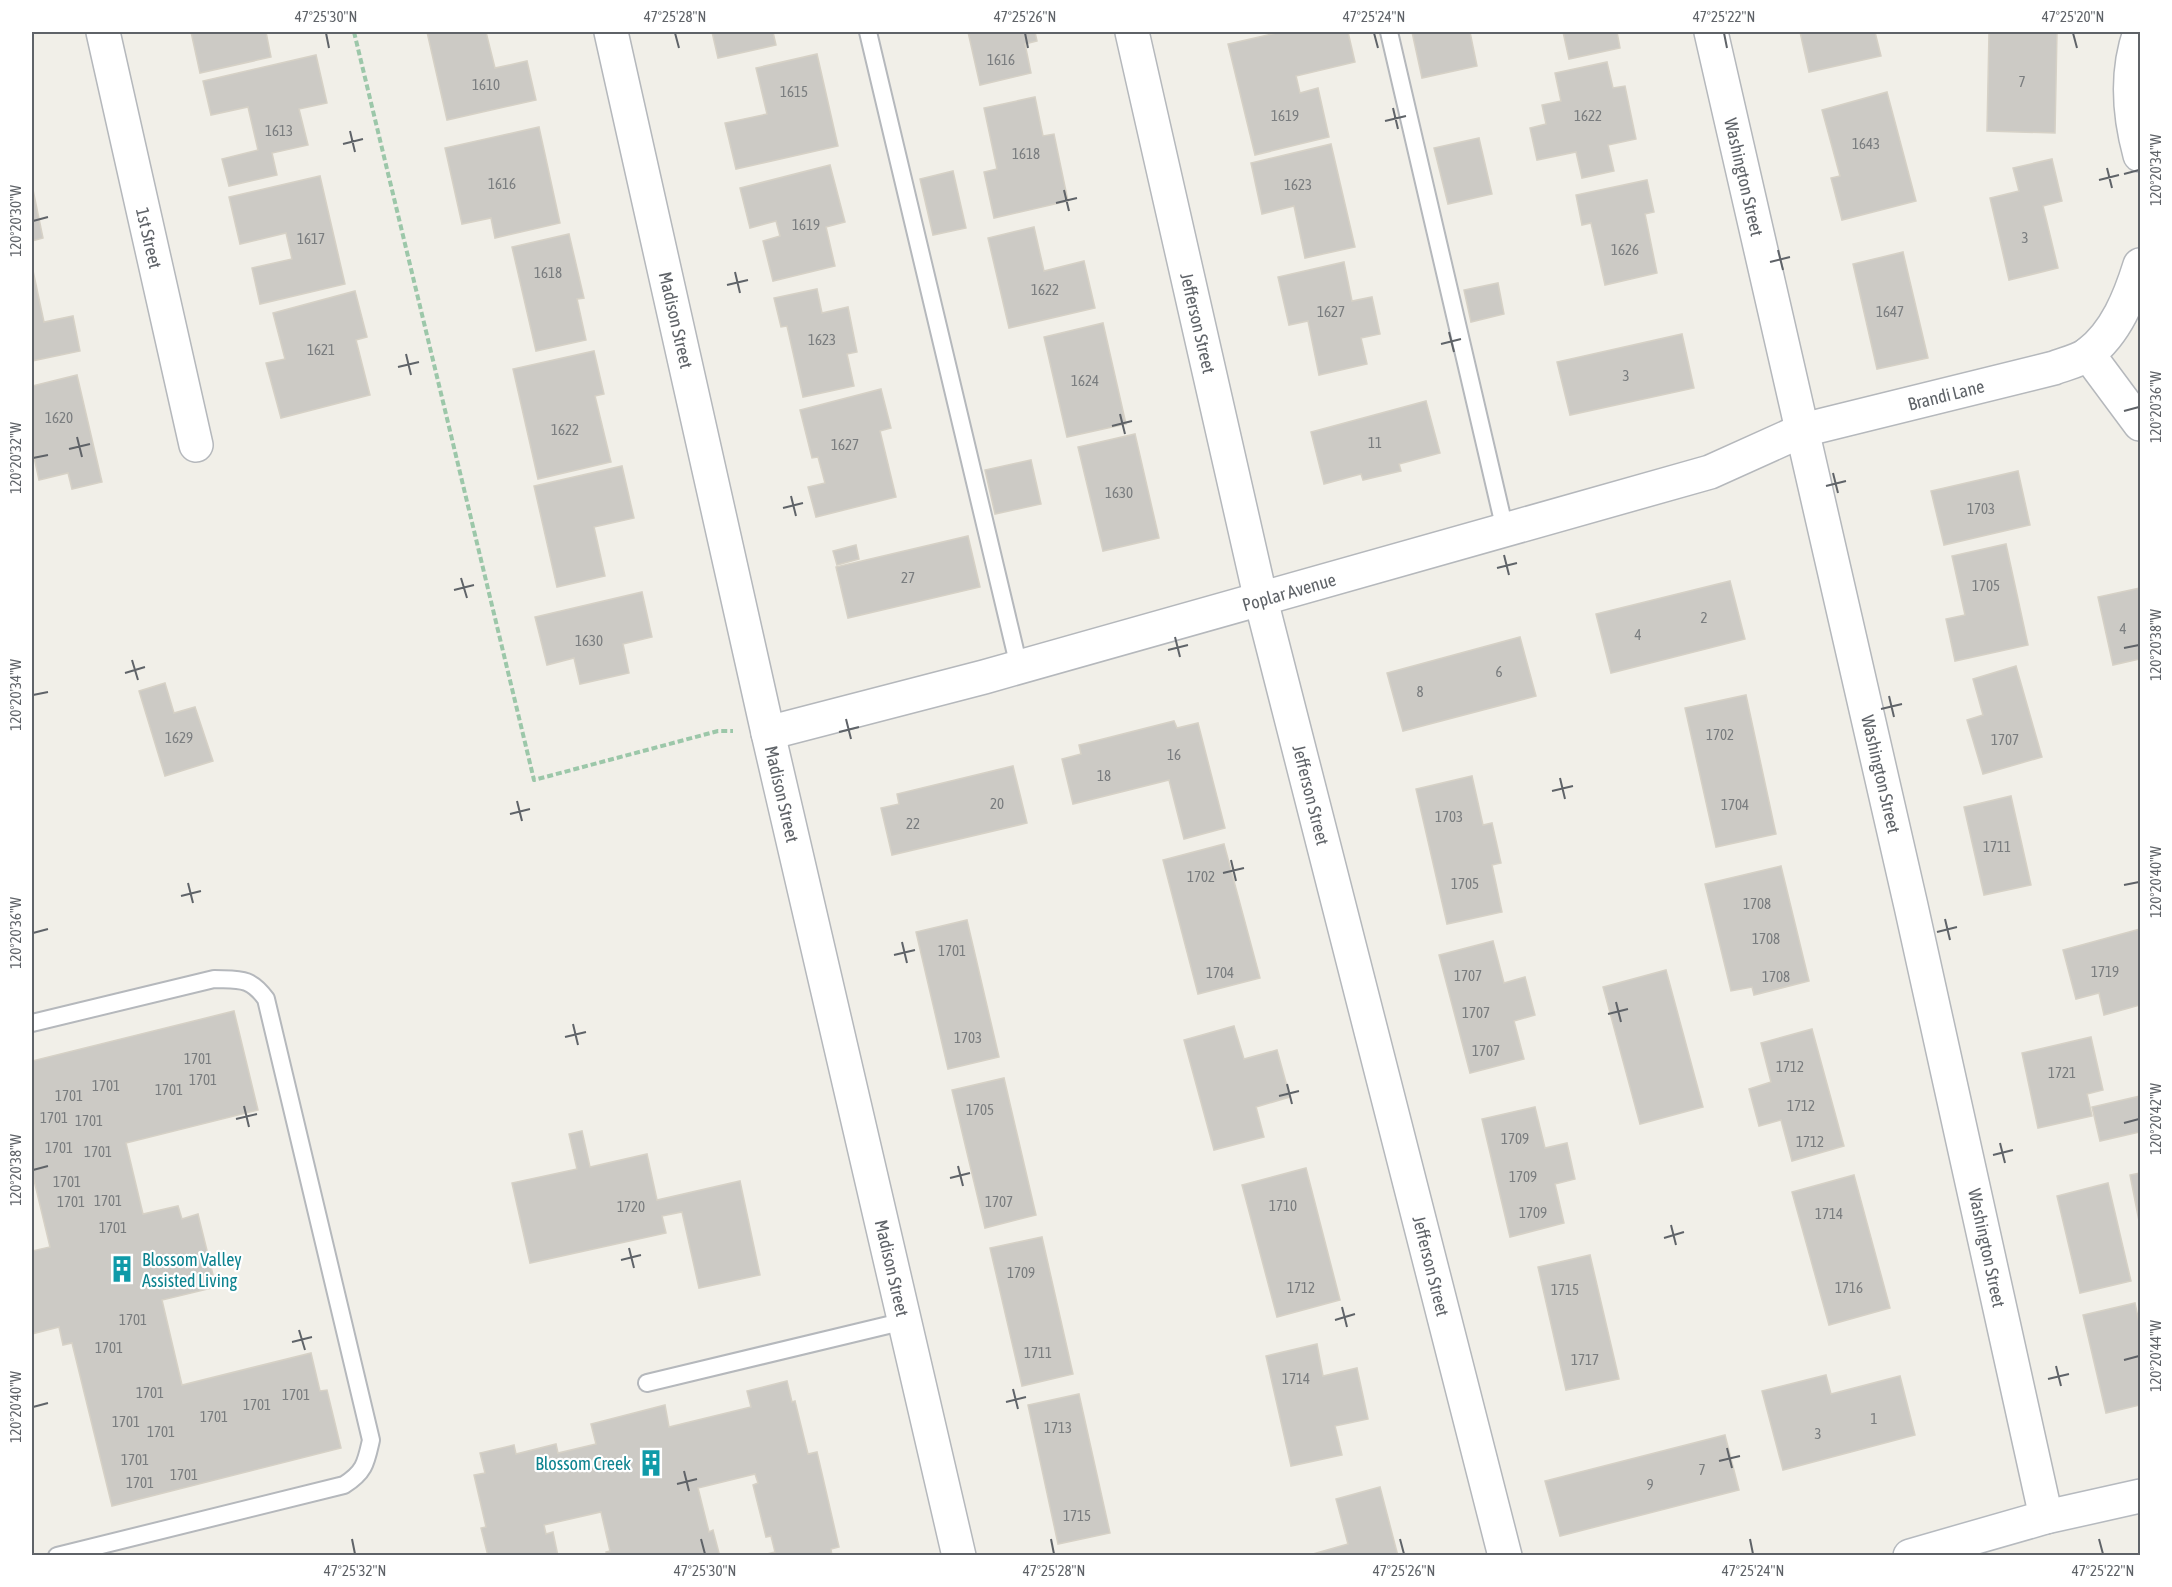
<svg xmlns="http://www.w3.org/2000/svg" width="2172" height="1587" viewBox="0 0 2172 1587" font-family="'Asap Condensed',sans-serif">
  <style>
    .building { fill: #cccac5; stroke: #d6d1c6; stroke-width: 1.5 }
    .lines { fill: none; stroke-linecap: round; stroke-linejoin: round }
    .service-casing { stroke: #b5b8bc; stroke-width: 20 }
    .minor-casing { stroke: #b5b8bc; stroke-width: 36 }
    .tertiary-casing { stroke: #b5b8bc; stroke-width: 36 }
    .secondary-casing { stroke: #b6babf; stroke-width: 36 }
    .path { stroke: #9cc7a9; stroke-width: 4; stroke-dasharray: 6 3; stroke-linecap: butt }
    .service { stroke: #fff; stroke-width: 16 }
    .minor { stroke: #fff; stroke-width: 33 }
    .tertiary { stroke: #fff; stroke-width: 33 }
    .secondary { stroke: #fff; stroke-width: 33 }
    .ticks { fill: none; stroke: #5f6368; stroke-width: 2 }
    .labels { text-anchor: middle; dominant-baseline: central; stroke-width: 4.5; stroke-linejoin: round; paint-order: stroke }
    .number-label { font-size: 15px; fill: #7a7d7f }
    .street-label { font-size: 18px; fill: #5f6368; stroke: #fff }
    .culture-label { font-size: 18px; fill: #0d838f; stroke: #fff; text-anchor: start }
    .neatline { fill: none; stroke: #5f6368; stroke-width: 2 }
    .ticks-label { font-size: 15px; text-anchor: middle; fill: #5f6368 }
  </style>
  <rect width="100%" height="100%" fill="#f1efe8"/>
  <g class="building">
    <polygon points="191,32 266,32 271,57 200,73"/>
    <polygon points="427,32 486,32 495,68 527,61 536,100 447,120"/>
    <polygon points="712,32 773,32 776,45 718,58"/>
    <polygon points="968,32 1035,32 1037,41 1025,44 1031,73 980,85"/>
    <polygon points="1281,32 1348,32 1355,62 1296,76 1300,93 1318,88 1329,137 1255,155 1228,44"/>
    <polygon points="1412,32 1470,32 1477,66 1422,78"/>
    <polygon points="1563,32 1617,32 1620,48 1569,59"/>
    <polygon points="1800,32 1875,32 1881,56 1809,72"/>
    <polygon points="1989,32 2057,32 2055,133 1987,131"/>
    <polygon points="817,54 838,146 736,169 725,123 767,114 756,68"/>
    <polygon points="316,55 327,103 299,109 308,145 272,153 277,175 229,186 222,159 258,150 248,107 211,115 203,81"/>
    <polygon points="1607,62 1613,88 1625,86 1636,139 1608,145 1614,171 1582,178 1576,152 1537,160 1530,128 1546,124 1542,105 1561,101 1555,73"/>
    <polygon points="1887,92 1916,201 1842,220 1831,178 1840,176 1822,110"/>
    <polygon points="1035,97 1043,136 1054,134 1068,201 994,218 984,172 997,169 984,108"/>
    <polygon points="539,127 560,223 495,238 491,218 462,224 445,148"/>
    <polygon points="1479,138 1492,194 1448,204 1434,148"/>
    <polygon points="1331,144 1355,247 1305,258 1294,206 1262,214 1251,163"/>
    <polygon points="2052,159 2062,201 2043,206 2058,268 2009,280 1990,198 2019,191 2013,168"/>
    <polygon points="830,165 845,222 826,227 835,266 773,281 763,241 780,236 776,221 750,228 740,188"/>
    <polygon points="953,171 966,228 933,235 920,179"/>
    <polygon points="320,176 345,284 260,304 252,268 292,259 286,233 240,244 229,197"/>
    <polygon points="1647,180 1654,212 1645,214 1657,273 1605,285 1591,223 1582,225 1576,195"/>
    <polygon points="32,185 43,238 32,241"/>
    <polygon points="1034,227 1044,271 1084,261 1095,308 1009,328 988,238"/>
    <polygon points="569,234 584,298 577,299 586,340 536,351 512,247"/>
    <polygon points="1903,252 1928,358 1877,369 1853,264"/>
    <polygon points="1344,262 1352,301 1372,297 1380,334 1361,338 1367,364 1319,375 1308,321 1289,325 1278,277"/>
    <polygon points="32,266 44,322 73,316 80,351 32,361"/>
    <polygon points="1498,283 1504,314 1471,322 1464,290"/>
    <polygon points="817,289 822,313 848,307 857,352 847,354 854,386 803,397 787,326 781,327 774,298"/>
    <polygon points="355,291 367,337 356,340 370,395 281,418 266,363 285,359 273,313"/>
    <polygon points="1103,323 1126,424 1067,437 1044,337"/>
    <polygon points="1682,334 1694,388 1570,415 1557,362"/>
    <polygon points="594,351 604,394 595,396 611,462 538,479 513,369"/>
    <polygon points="77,375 102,482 72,489 68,473 39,480 32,448 32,386"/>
    <polygon points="881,389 891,428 880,431 896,497 816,517 808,487 825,483 818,457 812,458 800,410"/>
    <polygon points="1426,401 1440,453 1399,464 1401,471 1363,480 1361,474 1324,484 1311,432"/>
    <polygon points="1135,434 1159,538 1103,551 1078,447"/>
    <polygon points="1031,460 1041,504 995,514 985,470"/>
    <polygon points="622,466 634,518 594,527 605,576 557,587 534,486"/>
    <polygon points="2018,471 2030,525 1944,545 1931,491"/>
    <polygon points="968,536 980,587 848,618 836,567"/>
    <polygon points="2006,544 2028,645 1955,661 1946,619 1965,615 1952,556"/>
    <polygon points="856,545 859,559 837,565 833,551"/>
    <polygon points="1730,581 1745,639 1611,673 1596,614"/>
    <polygon points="2140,588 2140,659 2113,665 2098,597"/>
    <polygon points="642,592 652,637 623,644 629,673 580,684 574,658 547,665 535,617"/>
    <polygon points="1520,637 1536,696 1403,731 1387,673"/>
    <polygon points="2016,666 2042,757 1983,774 1967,720 1983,715 1973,679"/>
    <polygon points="165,683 174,713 195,707 213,761 165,776 139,691"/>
    <polygon points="1746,695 1776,834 1716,847 1685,708"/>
    <polygon points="1174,721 1177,728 1198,723 1225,828 1184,839 1169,780 1073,804 1062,759 1081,754 1079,745"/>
    <polygon points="1013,766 1027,823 892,855 881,808 899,804 897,794"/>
    <polygon points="1472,776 1483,825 1492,823 1501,863 1492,865 1502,912 1447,924 1416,789"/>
    <polygon points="2011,796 2031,885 1984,895 1964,807"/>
    <polygon points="1224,844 1260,978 1198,994 1163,860"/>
    <polygon points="1781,866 1809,981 1754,995 1752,987 1731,991 1705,884"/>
    <polygon points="967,920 999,1057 948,1069 916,932"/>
    <polygon points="2140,929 2140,1005 2104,1015 2099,993 2076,999 2063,950"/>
    <polygon points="1493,941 1504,983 1525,977 1535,1015 1514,1021 1524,1059 1470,1073 1439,955"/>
    <polygon points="1666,970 1703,1107 1640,1124 1603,987"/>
    <polygon points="234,1011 258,1110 126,1143 143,1214 178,1206 182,1219 198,1214 216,1287 162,1300 182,1385 311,1353 320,1391 327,1390 341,1448 112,1506 72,1343 63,1345 59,1327 32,1334 32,1251 50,1247 32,1172 32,1061"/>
    <polygon points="1234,1026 1244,1059 1277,1050 1290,1097 1256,1107 1264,1137 1214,1150 1184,1040"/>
    <polygon points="1812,1029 1844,1146 1792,1161 1781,1120 1759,1126 1749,1089 1771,1082 1761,1043"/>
    <polygon points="2091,1037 2103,1090 2087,1094 2092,1116 2038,1128 2022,1053"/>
    <polygon points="1004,1078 1036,1215 985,1228 952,1090"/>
    <polygon points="2140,1096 2140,1132 2100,1141 2092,1107"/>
    <polygon points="1535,1107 1545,1148 1567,1143 1575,1179 1555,1184 1564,1223 1510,1237 1482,1119"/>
    <polygon points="582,1131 590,1167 647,1154 657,1200 740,1181 760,1275 699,1288 682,1212 662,1216 666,1233 530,1263 512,1183 577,1169 569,1134"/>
    <polygon points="1306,1168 1340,1300 1277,1317 1242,1185"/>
    <polygon points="2140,1173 2140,1226 2130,1175"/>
    <polygon points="1854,1175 1890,1308 1829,1325 1792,1192"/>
    <polygon points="2108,1183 2131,1281 2080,1293 2057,1196"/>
    <polygon points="1042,1237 1073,1374 1022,1386 990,1248"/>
    <polygon points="1590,1255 1619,1379 1566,1390 1538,1267"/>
    <polygon points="2135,1303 2140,1327 2140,1405 2106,1413 2083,1315"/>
    <polygon points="1317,1344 1323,1376 1357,1368 1368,1419 1335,1426 1342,1455 1291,1466 1266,1356"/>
    <polygon points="1826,1375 1831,1394 1900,1376 1915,1435 1783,1470 1762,1391"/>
    <polygon points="787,1381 792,1402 795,1401 808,1454 817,1452 839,1547 831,1549 832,1556 759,1556 775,1552 771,1536 766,1537 753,1485 758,1483 755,1474 698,1488 709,1532 713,1530 719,1553 715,1556 607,1556 606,1552 610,1551 601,1512 544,1525 546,1534 553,1532 558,1556 488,1556 481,1528 486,1527 474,1475 485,1473 480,1453 514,1445 516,1454 556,1444 558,1453 596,1444 591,1424 665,1405 669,1427 751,1407 747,1391"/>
    <polygon points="1079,1394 1110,1533 1058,1544 1028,1405"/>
    <polygon points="1725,1435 1739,1490 1560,1536 1545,1481"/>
    <polygon points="1380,1487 1398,1556 1306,1556 1348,1544 1336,1499"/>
  </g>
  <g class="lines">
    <defs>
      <g id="service">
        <polyline points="868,32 1019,667"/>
        <polyline points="1389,32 1505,530"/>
        <path d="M32,1023L214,979C240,980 250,977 266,999L371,1440C366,1462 365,1472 344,1485L57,1556"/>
        <polyline points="647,1383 905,1321"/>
      </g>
      <g id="minor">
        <polyline points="103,32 196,445"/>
        <polyline points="611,32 768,733 959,1556"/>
        <polyline points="1132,32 1261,600 1505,1556"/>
        <path d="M2140,32C2126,72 2129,115 2140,155"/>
        <polyline points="2088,354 2140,424"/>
        <path d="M768,733L984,677L1710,472L1803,430L2054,368C2064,364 2079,361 2088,354C2116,333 2130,297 2140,265"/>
      </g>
      <polyline id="tertiary" points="1711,32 1911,906 2046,1517"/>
      <polyline id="secondary" points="1910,1556 2046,1517 2140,1496"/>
    </defs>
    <use href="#service" class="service-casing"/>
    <use href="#minor" class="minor-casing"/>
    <use href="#tertiary" class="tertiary-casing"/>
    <use href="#secondary" class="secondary-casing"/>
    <polyline class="path" points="354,32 534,780 718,731 733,731"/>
    <use href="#service" class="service"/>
    <use href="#minor" class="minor"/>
    <use href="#tertiary" class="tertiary"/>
    <use href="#secondary" class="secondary"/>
  </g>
  <path class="ticks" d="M326,33L329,48M675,33L679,48M1025,33L1028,48M1374,33L1378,48M1724,33L1727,48M2073,33L2077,48M1393,108L1398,129M1385,121L1406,116M350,131L355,152M343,144L363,139M2107,168L2112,188M2124,174L2139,170M2099,180L2119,175M1064,190L1069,211M1056,203L1077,198M33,221L48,217M1778,250L1783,270M1770,262L1790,257M735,272L740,293M727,285L748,280M1449,332L1454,352M1441,344L1461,339M406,354L411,375M398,367L419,362M2124,411L2139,407M1120,414L1125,434M1112,426L1132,421M77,437L82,457M69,449L90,444M33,458L48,455M1833,473L1838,493M1826,486L1846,481M791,496L796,516M783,508L803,503M1504,555L1509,575M1497,568L1517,563M461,578L467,598M454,590L474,585M1175,637L1180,657M2124,648L2139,645M1168,650L1188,645M132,660L138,680M125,673L145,667M33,695L48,692M1889,696L1894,717M1881,709L1902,704M846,719L851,739M839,732L859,727M1560,778L1565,799M1552,791L1573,786M517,801L522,821M510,814L530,809M1231,860L1236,881M1223,873L1244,868M188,883L193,903M2124,885L2139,882M181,896L201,891M1945,919L1950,940M1937,932L1957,927M33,933L48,929M902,942L907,963M894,955L915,950M1616,1002L1621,1022M1608,1014L1628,1009M573,1024L578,1045M565,1037L586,1032M1287,1084L1292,1104M1279,1096L1299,1091M244,1106L249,1127M236,1119L257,1114M2124,1123L2139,1119M2000,1143L2005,1163M1993,1155L2013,1150M958,1166L963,1186M33,1170L48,1166M950,1178L970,1173M1671,1225L1676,1245M1664,1238L1684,1232M629,1248L634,1268M621,1260L641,1255M1342,1307L1347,1327M1335,1320L1355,1314M299,1330L305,1350M292,1342L312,1337M2124,1360L2139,1356M2056,1366L2061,1386M2048,1379L2069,1374M1013,1389L1018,1409M1006,1402L1026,1397M33,1407L48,1403M1727,1448L1732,1468M1719,1461L1740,1456M684,1471L689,1491M677,1484L697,1479M352,1539L355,1554M701,1539L705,1554M1051,1539L1054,1554M1400,1539L1404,1554M1750,1539L1753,1554M2099,1539L2103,1554"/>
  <defs>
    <symbol id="building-bare" viewBox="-9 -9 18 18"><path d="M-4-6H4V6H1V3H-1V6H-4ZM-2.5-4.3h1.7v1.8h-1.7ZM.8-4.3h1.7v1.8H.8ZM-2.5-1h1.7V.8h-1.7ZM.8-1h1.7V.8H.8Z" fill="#0f9aa8" stroke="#fff" stroke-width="2.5" paint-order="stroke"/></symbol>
  </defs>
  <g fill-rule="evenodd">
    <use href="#building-bare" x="103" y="1250" width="38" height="38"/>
    <use href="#building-bare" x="632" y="1444" width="38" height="38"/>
  </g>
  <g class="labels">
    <g class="number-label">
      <text x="1001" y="59">1616</text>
      <text x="2022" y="81">7</text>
      <text x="486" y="84">1610</text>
      <text x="794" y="91">1615</text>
      <text x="1285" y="115">1619</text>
      <text x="1588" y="115">1622</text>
      <text x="279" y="130">1613</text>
      <text x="1866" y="143">1643</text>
      <text x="1026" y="153">1618</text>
      <text x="502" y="183">1616</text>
      <text x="1298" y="184">1623</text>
      <text x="806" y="224">1619</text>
      <text x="2025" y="237">3</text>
      <text x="311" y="238">1617</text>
      <text x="1625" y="249">1626</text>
      <text x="548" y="272">1618</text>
      <text x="1045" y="289">1622</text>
      <text x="1331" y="311">1627</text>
      <text x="1890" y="311">1647</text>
      <text x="822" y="339">1623</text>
      <text x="321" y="349">1621</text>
      <text x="1626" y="375">3</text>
      <text x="1085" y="380">1624</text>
      <text x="59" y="417">1620</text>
      <text x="565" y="429">1622</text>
      <text x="1375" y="442">11</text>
      <text x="845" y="444">1627</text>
      <text x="1119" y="492">1630</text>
      <text x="1981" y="508">1703</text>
      <text x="908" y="577">27</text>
      <text x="1986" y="585">1705</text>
      <text x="1704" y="617">2</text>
      <text x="2123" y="628">4</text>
      <text x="1638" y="634">4</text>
      <text x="589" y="640">1630</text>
      <text x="1499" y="671">6</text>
      <text x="1420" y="691">8</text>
      <text x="1720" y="734">1702</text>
      <text x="179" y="737">1629</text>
      <text x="2005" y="739">1707</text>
      <text x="1174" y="754">16</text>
      <text x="1104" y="775">18</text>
      <text x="997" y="803">20</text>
      <text x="1735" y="804">1704</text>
      <text x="1449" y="816">1703</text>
      <text x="913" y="823">22</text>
      <text x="1997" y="846">1711</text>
      <text x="1201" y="876">1702</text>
      <text x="1465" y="883">1705</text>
      <text x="1757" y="903">1708</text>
      <text x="1766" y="938">1708</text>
      <text x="952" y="950">1701</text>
      <text x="2105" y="971">1719</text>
      <text x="1220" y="972">1704</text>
      <text x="1468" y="975">1707</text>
      <text x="1776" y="976">1708</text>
      <text x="1476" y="1012">1707</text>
      <text x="968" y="1037">1703</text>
      <text x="1486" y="1050">1707</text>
      <text x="198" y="1058">1701</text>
      <text x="1790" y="1066">1712</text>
      <text x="2062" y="1072">1721</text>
      <text x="203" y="1079">1701</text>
      <text x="106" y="1085">1701</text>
      <text x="169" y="1089">1701</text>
      <text x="69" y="1095">1701</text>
      <text x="1801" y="1105">1712</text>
      <text x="980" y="1109">1705</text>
      <text x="54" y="1117">1701</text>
      <text x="89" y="1120">1701</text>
      <text x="1515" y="1138">1709</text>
      <text x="1810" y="1141">1712</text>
      <text x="59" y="1147">1701</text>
      <text x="98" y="1151">1701</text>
      <text x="1523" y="1176">1709</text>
      <text x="67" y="1181">1701</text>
      <text x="108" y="1200">1701</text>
      <text x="71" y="1201">1701</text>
      <text x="999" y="1201">1707</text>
      <text x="1283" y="1205">1710</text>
      <text x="631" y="1206">1720</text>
      <text x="1533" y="1212">1709</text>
      <text x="1829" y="1213">1714</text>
      <text x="113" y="1227">1701</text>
      <text x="1021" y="1272">1709</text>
      <text x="1301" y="1287">1712</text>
      <text x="1849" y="1287">1716</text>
      <text x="1565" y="1289">1715</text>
      <text x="133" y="1319">1701</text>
      <text x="109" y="1347">1701</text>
      <text x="1038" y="1352">1711</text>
      <text x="1585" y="1359">1717</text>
      <text x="1296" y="1378">1714</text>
      <text x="150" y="1392">1701</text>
      <text x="296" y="1394">1701</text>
      <text x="257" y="1404">1701</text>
      <text x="214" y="1416">1701</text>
      <text x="1874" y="1418">1</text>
      <text x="126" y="1421">1701</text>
      <text x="1058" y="1427">1713</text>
      <text x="161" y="1431">1701</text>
      <text x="1818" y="1433">3</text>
      <text x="135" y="1459">1701</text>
      <text x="1702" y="1469">7</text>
      <text x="184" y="1474">1701</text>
      <text x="140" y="1482">1701</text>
      <text x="1650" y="1484">9</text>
      <text x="1077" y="1515">1715</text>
    </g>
    <g class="street-label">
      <text transform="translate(1744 177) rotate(77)">Washington Street</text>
      <text transform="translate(149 238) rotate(77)">1st Street</text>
      <text transform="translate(676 320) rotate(77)">Madison Street</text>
      <text transform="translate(1198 323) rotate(77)">Jefferson Street</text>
      <text transform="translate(1946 395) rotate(-14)">Brandi Lane</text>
      <text transform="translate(1289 592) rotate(-16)">Poplar Avenue</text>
      <text transform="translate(1881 774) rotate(77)">Washington Street</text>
      <text transform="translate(782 794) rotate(77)">Madison Street</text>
      <text transform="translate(1311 795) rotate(76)">Jefferson Street</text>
      <text transform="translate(1987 1248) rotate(78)">Washington Street</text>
      <text transform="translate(1431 1266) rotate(76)">Jefferson Street</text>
      <text transform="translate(892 1268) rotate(77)">Madison Street</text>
    </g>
    <g class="culture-label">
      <text x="142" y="1259">Blossom Valley<tspan x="142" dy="21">Assisted Living</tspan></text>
      <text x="631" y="1463" text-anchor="end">Blossom Creek</text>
    </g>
  </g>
  <rect width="2172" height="1587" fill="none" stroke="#ffffff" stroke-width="66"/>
  <rect x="33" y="33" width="2106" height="1521" class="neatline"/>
  <g class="ticks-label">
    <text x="326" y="22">47°25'30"N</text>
    <text x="675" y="22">47°25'28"N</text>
    <text x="1025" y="22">47°25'26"N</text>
    <text x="1374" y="22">47°25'24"N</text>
    <text x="1724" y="22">47°25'22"N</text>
    <text x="2073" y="22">47°25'20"N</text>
    <text transform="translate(2156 170) rotate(-90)" y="5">120°20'34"W</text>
    <text transform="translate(16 221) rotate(-90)" y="5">120°20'30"W</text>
    <text transform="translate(2156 407) rotate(-90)" y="5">120°20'36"W</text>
    <text transform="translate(16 458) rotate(-90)" y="5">120°20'32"W</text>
    <text transform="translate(2156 645) rotate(-90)" y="5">120°20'38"W</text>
    <text transform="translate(16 695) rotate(-90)" y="5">120°20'34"W</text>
    <text transform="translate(2156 882) rotate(-90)" y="5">120°20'40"W</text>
    <text transform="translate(16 933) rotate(-90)" y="5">120°20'36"W</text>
    <text transform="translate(2156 1119) rotate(-90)" y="5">120°20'42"W</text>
    <text transform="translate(16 1170) rotate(-90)" y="5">120°20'38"W</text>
    <text transform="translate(2156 1356) rotate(-90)" y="5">120°20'44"W</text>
    <text transform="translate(16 1407) rotate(-90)" y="5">120°20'40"W</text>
    <text x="355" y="1576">47°25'32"N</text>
    <text x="705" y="1576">47°25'30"N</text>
    <text x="1054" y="1576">47°25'28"N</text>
    <text x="1404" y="1576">47°25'26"N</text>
    <text x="1753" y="1576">47°25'24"N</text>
    <text x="2103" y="1576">47°25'22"N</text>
  </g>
</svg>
